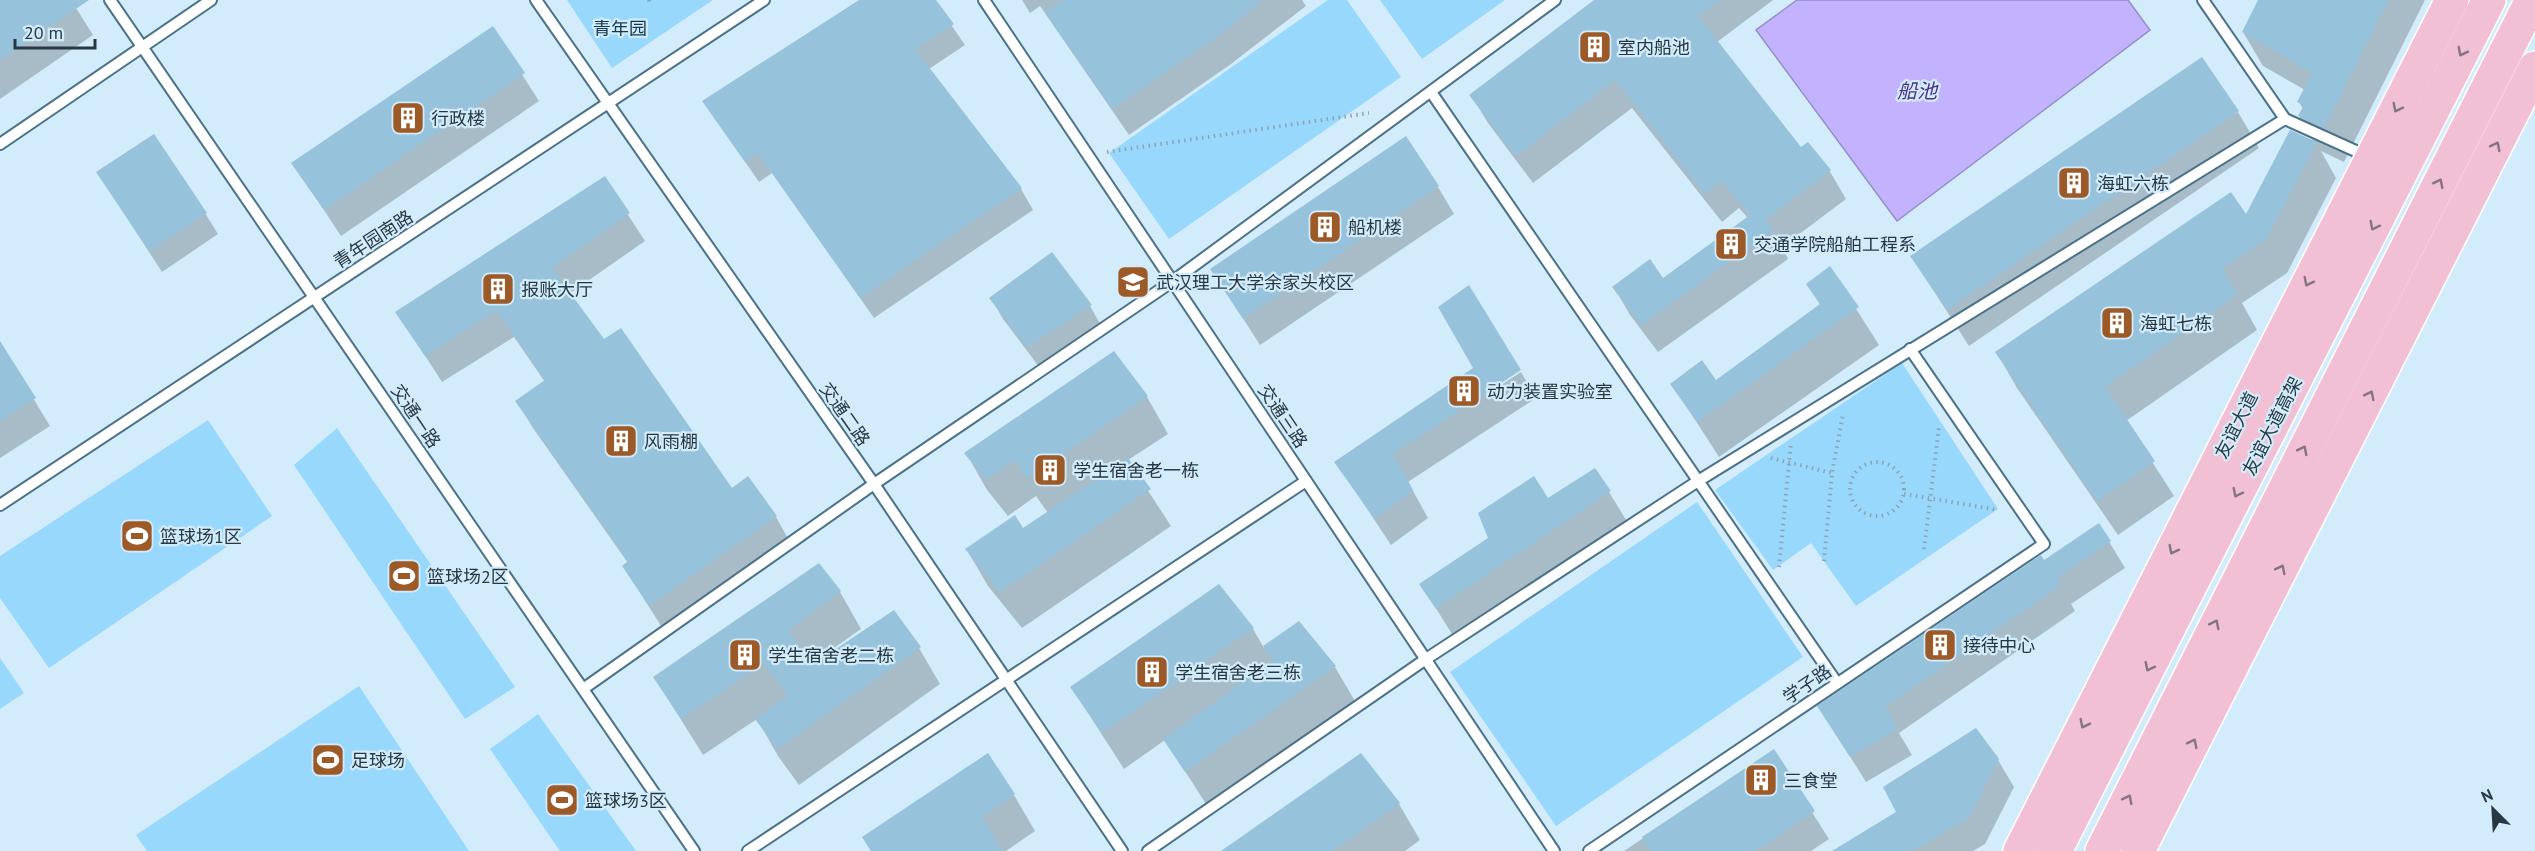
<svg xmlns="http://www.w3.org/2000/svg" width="2535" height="851" viewBox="0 0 2535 851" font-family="'PT Sans','Noto Sans SC',sans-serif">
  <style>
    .green { fill: #98d8fc }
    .water { fill: #c3b3fe; stroke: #948ec6; stroke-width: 1.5 }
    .shadow { fill: #0003 }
    .building { fill: #97c2db }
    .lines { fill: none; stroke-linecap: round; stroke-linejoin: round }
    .lane-casing { stroke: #4a7289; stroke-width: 14 }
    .primary-casing { stroke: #fff; stroke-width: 36 }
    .path { stroke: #8ea4b1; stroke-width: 4; stroke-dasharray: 1.5 4.5; stroke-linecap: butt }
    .lane { stroke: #fff; stroke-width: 10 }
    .primary { stroke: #f2c0d4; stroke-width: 33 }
    .oneway { stroke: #827584 }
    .labels { text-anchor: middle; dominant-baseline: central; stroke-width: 4.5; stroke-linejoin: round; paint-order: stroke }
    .park-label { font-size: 18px; fill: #12394c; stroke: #d2ecfb }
    .poi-label { font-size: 18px; fill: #273842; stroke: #d2ecfb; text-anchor: start }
    .street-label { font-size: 18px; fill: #273842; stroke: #d2ecfb }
    .water-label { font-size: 20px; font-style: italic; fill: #4b3085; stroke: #d2ecfb }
  </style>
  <rect width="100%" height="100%" fill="#d2ecfb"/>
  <g class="green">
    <polygon points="567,0 713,0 612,68"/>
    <polygon points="1328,0 1347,0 1401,77 1169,239 1109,153"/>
    <polygon points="1380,0 1505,0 1422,59"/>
    <polygon points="1902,363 1998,509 1856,606 1811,543 1773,570 1715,490"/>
    <polygon points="208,420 272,516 49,668 0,598 0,556"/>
    <polygon points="337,428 515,687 465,719 294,465"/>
    <polygon points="1697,502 1803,657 1556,826 1450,672"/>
    <polygon points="0,658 24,693 0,709"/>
    <polygon points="359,686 469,851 147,851 136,835"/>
    <polygon points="538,714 636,851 560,851 490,749"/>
  </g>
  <polygon class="water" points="1797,0 2128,0 2150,30 1897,221 1756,30"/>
  <g class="shadow">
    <polygon points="0,0 71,0 93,35 0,99"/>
    <polygon points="861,0 934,0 965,45 929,69 1021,189 1033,210 874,318 772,173 759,182 704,102"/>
    <polygon points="1022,0 1302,0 1306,6 1231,64 1129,135 1040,6 1030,13"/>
    <polygon points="1596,0 1773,0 1717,42 1801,149 1829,170 1846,199 1782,247 1788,259 1658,352 1630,315 1614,287 1663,281 1748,218 1739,208 1722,222 1632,108 1533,183 1488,123 1471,95"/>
    <polygon points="2260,0 2425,0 2344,162 2321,151 2336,178 2287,273 2242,303 2257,330 2126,421 2174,496 2118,535 2017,388 1997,353 2246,217 2314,142 2299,116 2303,109 2299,102 2305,90 2263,66 2243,32"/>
    <polygon points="492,28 539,101 341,236 293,163"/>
    <polygon points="2238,112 2259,148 1969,346 1912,257"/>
    <polygon points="98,173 205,213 218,234 162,272"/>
    <polygon points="604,178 645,241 569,294 604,341 731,490 776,517 791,544 665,632 623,566 628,563 533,428 517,401 545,382 514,337 442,382 397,312"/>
    <polygon points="1438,187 1454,214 1260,345 1212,270"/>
    <polygon points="1051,254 1090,306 1102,327 1040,368 1003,319 991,298"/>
    <polygon points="1830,268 1879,345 1719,457 1672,384 1716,382 1821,306 1808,285"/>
    <polygon points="0,344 50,426 0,458"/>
    <polygon points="1114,353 1147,397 1168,434 1128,460 1171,526 1022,628 988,586 967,550 1023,530 1048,513 1036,496 1008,516 987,490 966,453"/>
    <polygon points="1521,372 1536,398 1408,482 1428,518 1391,545 1336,462 1486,392 1486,395"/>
    <polygon points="1609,492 1631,528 1458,644 1421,584 1547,501"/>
    <polygon points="2099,525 2125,568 2071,604 2075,611 1899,733 1912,755 1866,782 1819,707"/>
    <polygon points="819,565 840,592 861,629 824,655 825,658 919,648 940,684 799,785 778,756 757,719 703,755 655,678"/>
    <polygon points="1218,586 1253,629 1264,648 1299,623 1335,667 1356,703 1208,807 1165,740 1124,769 1072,688"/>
    <polygon points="1773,751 1829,839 1811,851 1624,851"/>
    <polygon points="1361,755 1399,804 1420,840 1405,851 1226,851"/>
    <polygon points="1998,760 2014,787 1985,844 1973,851 1835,851"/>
    <polygon points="1014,795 1035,831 1006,851 871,851"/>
  </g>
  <g class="building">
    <polygon points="0,0 89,0 0,60"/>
    <polygon points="859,0 936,0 954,24 915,49 1022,188 860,298 758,153 745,162 702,101"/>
    <polygon points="1063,0 1263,0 1216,38 1112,109 1045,12"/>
    <polygon points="1594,0 1720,0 1698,16 1801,147 1808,142 1831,170 1765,220 1773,230 1641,325 1612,287 1650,259 1663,278 1750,215 1722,181 1705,194 1615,80 1516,156 1469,95"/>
    <polygon points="2258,0 2389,0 2324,128 2298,116 2304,105 2297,102 2312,73 2242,32"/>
    <polygon points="493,26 525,73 324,210 291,163"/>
    <polygon points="2202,57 2239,111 1947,310 1910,256"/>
    <polygon points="2290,130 2317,142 2267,238 2222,269 2238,294 2105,387 2155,461 2097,501 1995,352 2231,192 2246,214"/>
    <polygon points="154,134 207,213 149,251 96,172"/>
    <polygon points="1406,136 1439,186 1243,319 1210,269"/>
    <polygon points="605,176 630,213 552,268 604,339 621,328 732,488 748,476 777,516 649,606 622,566 628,561 515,401 545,380 497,310 425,356 395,312"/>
    <polygon points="1052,252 1092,305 1027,347 989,298"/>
    <polygon points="1830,266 1859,307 1697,422 1670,384 1702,360 1716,380 1820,304 1806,284"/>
    <polygon points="1469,285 1521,370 1393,454 1413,490 1375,519 1334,462 1473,368 1438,307"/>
    <polygon points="0,341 36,398 0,421"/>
    <polygon points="1114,351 1148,396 1027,478 1014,460 986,480 964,453"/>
    <polygon points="1128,458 1151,489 1000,592 965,549 1015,515 1023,528"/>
    <polygon points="1595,468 1611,491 1436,609 1419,584 1488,538 1478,513 1534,476 1548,498"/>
    <polygon points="2099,523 2111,541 2056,578 2061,585 1885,707 1898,728 1850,757 1817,706 2041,555 2044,560"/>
    <polygon points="819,563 841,591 788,630 812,665 894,610 921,647 777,749 755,719 788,695 764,663 681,719 653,677"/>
    <polygon points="1219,584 1254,628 1102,733 1070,687"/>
    <polygon points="1299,621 1336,666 1185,772 1163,739 1273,660 1263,646"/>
    <polygon points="1976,728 1999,759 1970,817 1912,851 1832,851 1896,812 1883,787"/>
    <polygon points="1774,749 1815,811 1756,851 1650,851 1642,837"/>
    <polygon points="988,753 1015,794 982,817 1002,851 871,851 862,837"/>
    <polygon points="1361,753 1400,803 1333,851 1221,851"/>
  </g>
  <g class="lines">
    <defs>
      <g id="lane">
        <polyline points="110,0 694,851"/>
        <polyline points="536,0 874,484 1122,851"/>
        <polyline points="984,0 1554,851"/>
        <polyline points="2203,0 2285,119 2369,157"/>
        <polyline points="1431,92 1837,683"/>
        <polyline points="0,144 211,0"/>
        <polyline points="0,505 764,0"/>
        <polyline points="583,689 874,484 1173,281 1555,0"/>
        <polyline points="748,851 1306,481"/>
        <polyline points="1148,851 1426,659 1698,481 2285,119"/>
        <polyline points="1589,851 2044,544 1910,349"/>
      </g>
      <g id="primary">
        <polyline points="2020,851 2452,0"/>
        <polyline points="2055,851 2489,0"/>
        <polyline points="2102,851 2532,0"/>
        <polyline points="2138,851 2535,68"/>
      </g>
    </defs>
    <use href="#lane" class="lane-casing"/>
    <use href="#primary" class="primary-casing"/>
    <g class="path">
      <polyline points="649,0 650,5"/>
      <polyline points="1107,152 1369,113"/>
      <polyline points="1771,458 1832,473"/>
      <circle cx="1877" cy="489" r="27"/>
      <polyline points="1904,494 1998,510"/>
      <polyline points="1924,549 1939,427"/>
      <polyline points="1824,561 1832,473 1843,414"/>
      <polyline points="1779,567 1791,443"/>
    </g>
    <use href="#lane" class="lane"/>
    <use href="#primary" class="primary"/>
  </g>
  <defs><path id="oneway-chevron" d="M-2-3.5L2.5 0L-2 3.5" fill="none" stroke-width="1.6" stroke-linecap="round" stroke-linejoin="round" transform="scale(1.5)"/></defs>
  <g class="oneway">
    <use href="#oneway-chevron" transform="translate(2462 52) rotate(117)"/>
    <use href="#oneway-chevron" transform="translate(2397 108) rotate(117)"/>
    <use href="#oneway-chevron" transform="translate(2496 146) rotate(-63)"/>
    <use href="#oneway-chevron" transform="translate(2439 183) rotate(-63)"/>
    <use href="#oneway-chevron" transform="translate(2374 226) rotate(117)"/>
    <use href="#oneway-chevron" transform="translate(2308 282) rotate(117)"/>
    <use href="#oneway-chevron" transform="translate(2370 395) rotate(-63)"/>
    <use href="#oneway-chevron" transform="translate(2303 450) rotate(-63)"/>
    <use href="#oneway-chevron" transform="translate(2237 493) rotate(117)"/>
    <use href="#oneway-chevron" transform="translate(2173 550) rotate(117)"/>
    <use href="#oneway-chevron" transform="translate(2281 569) rotate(-63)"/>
    <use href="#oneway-chevron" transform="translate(2215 624) rotate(-63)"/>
    <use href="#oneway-chevron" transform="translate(2149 667) rotate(117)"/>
    <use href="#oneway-chevron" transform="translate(2084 724) rotate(117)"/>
    <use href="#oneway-chevron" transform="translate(2193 743) rotate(-63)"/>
    <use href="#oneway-chevron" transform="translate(2128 799) rotate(-63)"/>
  </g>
  <defs>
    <symbol id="building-square" viewBox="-11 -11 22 22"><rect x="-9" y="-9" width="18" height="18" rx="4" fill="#9d5a29" stroke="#d2ecfb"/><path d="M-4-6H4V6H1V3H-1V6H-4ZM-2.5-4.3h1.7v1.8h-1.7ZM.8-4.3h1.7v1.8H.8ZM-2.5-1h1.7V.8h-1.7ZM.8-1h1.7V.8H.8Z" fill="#fff"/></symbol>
    <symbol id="university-square" viewBox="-11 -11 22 22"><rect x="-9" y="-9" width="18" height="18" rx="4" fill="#9d5a29" stroke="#d2ecfb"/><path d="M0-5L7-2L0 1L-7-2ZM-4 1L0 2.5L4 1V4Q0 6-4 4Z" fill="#fff"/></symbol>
    <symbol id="stadium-square" viewBox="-11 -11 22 22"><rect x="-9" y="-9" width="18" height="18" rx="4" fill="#9d5a29" stroke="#d2ecfb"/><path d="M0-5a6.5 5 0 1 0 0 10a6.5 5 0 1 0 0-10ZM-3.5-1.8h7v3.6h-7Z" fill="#fff"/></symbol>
  </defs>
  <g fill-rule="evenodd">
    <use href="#building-square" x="1576" y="28" width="38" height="38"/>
    <use href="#building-square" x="389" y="99" width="38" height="38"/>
    <use href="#building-square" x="2055" y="164" width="38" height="38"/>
    <use href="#building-square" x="1306" y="208" width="38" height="38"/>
    <use href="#building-square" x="1712" y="225" width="38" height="38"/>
    <use href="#university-square" x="1114" y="263" width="38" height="38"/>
    <use href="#building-square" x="479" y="270" width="38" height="38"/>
    <use href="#building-square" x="2098" y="304" width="38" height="38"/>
    <use href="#building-square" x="1445" y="372" width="38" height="38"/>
    <use href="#building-square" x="602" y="422" width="38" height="38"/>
    <use href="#building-square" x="1031" y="451" width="38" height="38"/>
    <use href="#stadium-square" x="118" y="517" width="38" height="38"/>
    <use href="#stadium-square" x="385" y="557" width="38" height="38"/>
    <use href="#building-square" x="1921" y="626" width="38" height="38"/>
    <use href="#building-square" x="726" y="636" width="38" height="38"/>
    <use href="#building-square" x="1133" y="653" width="38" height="38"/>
    <use href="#stadium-square" x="309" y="741" width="38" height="38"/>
    <use href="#building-square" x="1742" y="761" width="38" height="38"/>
    <use href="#stadium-square" x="543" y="781" width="38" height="38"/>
  </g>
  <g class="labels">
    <g class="park-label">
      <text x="620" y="28">青年园</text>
    </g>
    <g class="poi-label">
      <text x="1618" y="47">室内船池</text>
      <text x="431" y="118">行政楼</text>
      <text x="2097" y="183">海虹六栋</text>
      <text x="1348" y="227">船机楼</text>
      <text x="1754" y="244">交通学院船舶工程系</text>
      <text x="1156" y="282">武汉理工大学余家头校区</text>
      <text x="521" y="289">报账大厅</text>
      <text x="2140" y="323">海虹七栋</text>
      <text x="1487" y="391">动力装置实验室</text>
      <text x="644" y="441">风雨棚</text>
      <text x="1073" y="470">学生宿舍老一栋</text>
      <text x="160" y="536">篮球场1区</text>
      <text x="427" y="576">篮球场2区</text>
      <text x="1963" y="645">接待中心</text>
      <text x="768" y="655">学生宿舍老二栋</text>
      <text x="1175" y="672">学生宿舍老三栋</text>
      <text x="351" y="760">足球场</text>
      <text x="1784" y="780">三食堂</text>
      <text x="585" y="800">篮球场3区</text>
    </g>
    <g class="street-label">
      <text transform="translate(373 239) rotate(-33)">青年园南路</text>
      <text transform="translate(845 414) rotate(55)">交通二路</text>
      <text transform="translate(416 416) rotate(56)">交通一路</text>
      <text transform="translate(1283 416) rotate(56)">交通三路</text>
      <text transform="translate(2236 425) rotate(-63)">友谊大道</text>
      <text transform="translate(2272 426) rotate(-63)">友谊大道高架</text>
      <text transform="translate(1807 684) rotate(-34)">学子路</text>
    </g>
    <g class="water-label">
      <text x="1917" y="91">船池</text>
    </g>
  </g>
  <g transform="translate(2493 809) rotate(336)" stroke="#d2ecfb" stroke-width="4.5" paint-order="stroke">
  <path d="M0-4.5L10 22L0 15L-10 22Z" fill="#273842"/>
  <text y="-9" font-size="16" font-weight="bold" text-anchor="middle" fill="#273842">N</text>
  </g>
  <path d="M15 39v9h80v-9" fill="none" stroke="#273842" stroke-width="3"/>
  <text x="24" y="39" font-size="18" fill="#273842" stroke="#d2ecfb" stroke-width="4.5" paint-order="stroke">20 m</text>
</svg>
